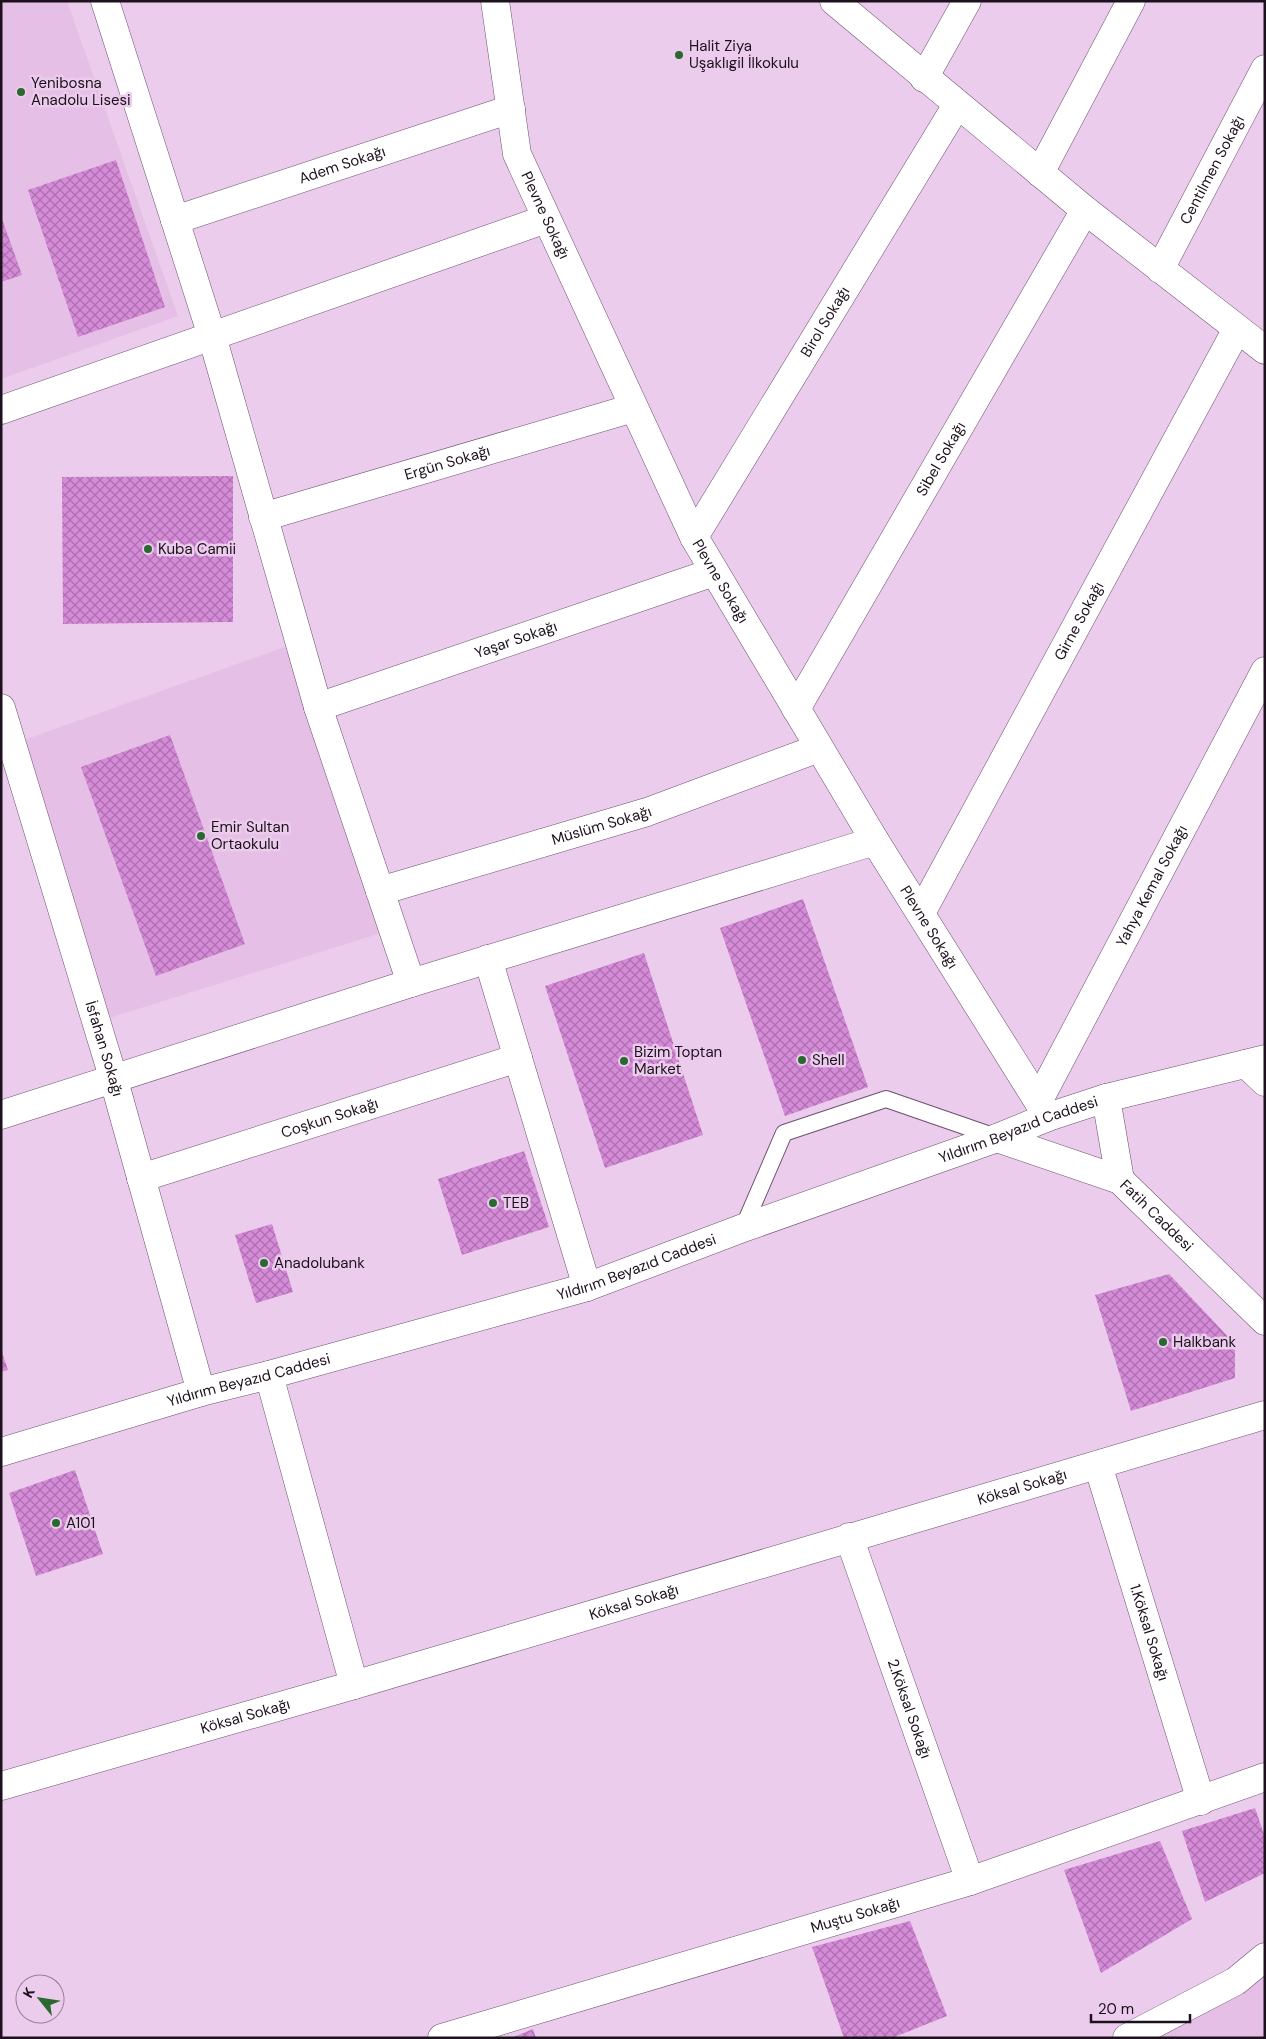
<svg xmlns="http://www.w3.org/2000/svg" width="1266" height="2039" viewBox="0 0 1266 2039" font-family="'DM Sans',sans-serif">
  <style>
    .built { fill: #e5bfe5 }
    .building { fill: url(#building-cross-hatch) }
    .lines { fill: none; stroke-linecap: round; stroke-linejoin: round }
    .lane-casing { stroke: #6c516d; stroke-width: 18 }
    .street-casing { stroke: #6c516d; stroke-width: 29 }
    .secondary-casing { stroke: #6c516d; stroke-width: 29 }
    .lane { stroke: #fff; stroke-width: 16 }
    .street { stroke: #fff; stroke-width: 28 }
    .secondary { stroke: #fff; stroke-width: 28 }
    .poi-dot { fill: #296830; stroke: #ecccec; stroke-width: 2 }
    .labels { text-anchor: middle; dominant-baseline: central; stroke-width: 5; stroke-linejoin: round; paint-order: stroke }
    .poi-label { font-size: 15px; fill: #1c111c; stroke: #ecccec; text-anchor: start }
    .street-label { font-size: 15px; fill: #1c111c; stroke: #ecccec }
  </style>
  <defs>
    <pattern id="building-cross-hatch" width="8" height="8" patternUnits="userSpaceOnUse" patternTransform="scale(1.25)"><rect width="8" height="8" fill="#d68bd9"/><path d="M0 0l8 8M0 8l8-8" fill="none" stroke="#ad70af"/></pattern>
  </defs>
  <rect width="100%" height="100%" fill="#ecccec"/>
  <g class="built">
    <polygon points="1,1 67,1 178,316 1,379"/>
    <polygon points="285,647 381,933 109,1018 24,740"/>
    <polygon points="1265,1966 1265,2038 1155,2038"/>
  </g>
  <g class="building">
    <polygon points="116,160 165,307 78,337 28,190"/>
    <polygon points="1,216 22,275 1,282"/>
    <polygon points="233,476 233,622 63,624 62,477"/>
    <polygon points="170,735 245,944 156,976 81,767"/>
    <polygon points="803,899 868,1087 785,1116 720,928"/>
    <polygon points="644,953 703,1135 605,1168 545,986"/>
    <polygon points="524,1151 549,1227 462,1255 438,1179"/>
    <polygon points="272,1224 293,1292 256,1303 235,1235"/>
    <polygon points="1169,1274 1235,1344 1235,1378 1131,1411 1095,1295"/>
    <polygon points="1,1349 8,1370 1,1372"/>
    <polygon points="75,1470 103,1554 36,1576 9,1493"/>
    <polygon points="1255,1808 1265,1837 1265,1873 1205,1902 1182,1831"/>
    <polygon points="1160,1841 1192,1919 1101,1973 1064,1870"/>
    <polygon points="910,1921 947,2016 892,2038 844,2038 812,1947"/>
    <polygon points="533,2029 536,2038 511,2038"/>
  </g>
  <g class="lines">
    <defs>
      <polyline id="lane" points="743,1228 784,1133 886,1099 996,1137"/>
      <g id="street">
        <polyline points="105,1 212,336 318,707 411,983"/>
        <path id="s1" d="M495,1L517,154L694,537L875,841L1048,1117"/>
        <polyline points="924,78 967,1"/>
        <polyline points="1040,173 1131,1"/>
        <path id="s2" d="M175,220L511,109"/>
        <path id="s3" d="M1160,269L1265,69"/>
        <polyline points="1,410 546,219"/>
        <path id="s4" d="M263,517L633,408"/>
        <path id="s5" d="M694,537L957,105"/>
        <path id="s6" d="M318,707L714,572"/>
        <path id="s7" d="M1,708L113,1077L201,1392"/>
        <path id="s8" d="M796,709L1085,210"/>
        <path id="s9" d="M380,891L647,812L819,748"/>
        <path id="s10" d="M921,913L1237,329"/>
        <polyline points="488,959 587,1287"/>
        <polyline points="1246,1064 1265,1082"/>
        <path id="s11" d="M1039,1100L1265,671"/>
        <polyline points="1,1115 411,983 875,841"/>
        <path id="s12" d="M141,1178L518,1058"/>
        <polyline points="269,1375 354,1685"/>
        <path id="s13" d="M1098,1465L1201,1801"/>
        <path id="s14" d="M849,1537L970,1881"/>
        <path id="s15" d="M1,1786L354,1685L1265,1415"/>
        <path id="s16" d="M442,2038L970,1881L1265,1777"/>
        <polyline points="1127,2038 1236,1981 1265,1957"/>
      </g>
      <g id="secondary">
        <polyline points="834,1 1085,210 1265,350"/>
        <polyline points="1106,1098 1120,1180"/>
        <path id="s17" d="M997,1138L1120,1180L1265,1321"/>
        <path id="s18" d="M1,1452L201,1392L269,1375L587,1287L743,1228L997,1138L1048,1117L1106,1098L1265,1059"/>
      </g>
    </defs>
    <use href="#lane" class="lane-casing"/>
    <use href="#street" class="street-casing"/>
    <use href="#secondary" class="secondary-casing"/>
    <use href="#lane" class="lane"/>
    <use href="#street" class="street"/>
    <use href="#secondary" class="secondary"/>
  </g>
  <g class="poi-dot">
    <circle cx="679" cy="55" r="5"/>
    <circle cx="21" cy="92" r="5"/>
    <circle cx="148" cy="549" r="5"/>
    <circle cx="201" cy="836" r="5"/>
    <circle cx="802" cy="1060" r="5"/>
    <circle cx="624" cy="1061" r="5"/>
    <circle cx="493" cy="1203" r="5"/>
    <circle cx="264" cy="1263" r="5"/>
    <circle cx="1163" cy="1342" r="5"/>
    <circle cx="56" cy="1523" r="5"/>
  </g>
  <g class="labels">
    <g class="poi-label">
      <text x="689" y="46">Halit Ziya<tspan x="689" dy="17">Uşaklıgil İlkokulu</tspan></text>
      <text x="31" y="83">Yenibosna<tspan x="31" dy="17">Anadolu Lisesi</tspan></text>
      <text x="158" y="549">Kuba Camii</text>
      <text x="211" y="827">Emir Sultan<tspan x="211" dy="17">Ortaokulu</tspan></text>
      <text x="634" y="1052">Bizim Toptan<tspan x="634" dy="17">Market</tspan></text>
      <text x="812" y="1060">Shell</text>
      <text x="503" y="1203">TEB</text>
      <text x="274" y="1263">Anadolubank</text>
      <text x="1173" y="1342">Halkbank</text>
      <text x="66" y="1523">A101</text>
    </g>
    <g class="street-label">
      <text stroke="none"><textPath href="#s2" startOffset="176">Adem Sokağı</textPath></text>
      <text stroke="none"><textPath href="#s3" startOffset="112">Centilmen Sokağı</textPath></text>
      <text stroke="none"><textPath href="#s1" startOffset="222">Plevne Sokağı</textPath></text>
      <text stroke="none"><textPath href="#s5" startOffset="252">Birol Sokağı</textPath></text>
      <text stroke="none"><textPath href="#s8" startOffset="289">Sibel Sokağı</textPath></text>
      <text stroke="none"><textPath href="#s4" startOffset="192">Ergün Sokağı</textPath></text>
      <text stroke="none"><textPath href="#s1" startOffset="628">Plevne Sokağı</textPath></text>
      <text stroke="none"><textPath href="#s10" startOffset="332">Girne Sokağı</textPath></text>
      <text stroke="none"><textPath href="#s6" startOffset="209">Yaşar Sokağı</textPath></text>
      <text stroke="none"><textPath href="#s9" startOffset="231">Müslüm Sokağı</textPath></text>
      <text stroke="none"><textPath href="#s11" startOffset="242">Yahya Kemal Sokağı</textPath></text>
      <text stroke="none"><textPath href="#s1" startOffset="1032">Plevne Sokağı</textPath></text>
      <text stroke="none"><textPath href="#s7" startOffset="356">İsfahan Sokağı</textPath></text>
      <text stroke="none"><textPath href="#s12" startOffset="198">Coşkun Sokağı</textPath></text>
      <text stroke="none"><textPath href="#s18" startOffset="1068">Yıldırım Beyazıd Caddesi</textPath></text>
      <text stroke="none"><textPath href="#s17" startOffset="181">Fatih Caddesi</textPath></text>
      <text stroke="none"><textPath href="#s18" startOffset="662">Yıldırım Beyazıd Caddesi</textPath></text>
      <text stroke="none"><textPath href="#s18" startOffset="258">Yıldırım Beyazıd Caddesi</textPath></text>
      <text stroke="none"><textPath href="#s15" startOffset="1064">Köksal Sokağı</textPath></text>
      <text stroke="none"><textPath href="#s15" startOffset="659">Köksal Sokağı</textPath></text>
      <text stroke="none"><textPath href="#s13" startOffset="175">1.Köksal Sokağı</textPath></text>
      <text stroke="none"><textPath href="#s14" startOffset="182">2.Köksal Sokağı</textPath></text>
      <text stroke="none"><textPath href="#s15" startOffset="254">Köksal Sokağı</textPath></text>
      <text stroke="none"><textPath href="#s16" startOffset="431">Muştu Sokağı</textPath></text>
    </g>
  </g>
  <rect width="1266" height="2039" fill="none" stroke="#1c111c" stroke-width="5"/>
  <g transform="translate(40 1999) rotate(300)"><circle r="24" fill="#ecccec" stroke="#998199"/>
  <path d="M0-4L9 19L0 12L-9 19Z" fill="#296830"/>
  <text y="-8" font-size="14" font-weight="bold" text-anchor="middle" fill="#1c111c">K</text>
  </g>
  <path d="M1091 2014v8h99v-8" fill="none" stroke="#1c111c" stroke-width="2.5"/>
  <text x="1098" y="2014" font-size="15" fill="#1c111c" stroke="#ecccec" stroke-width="4" paint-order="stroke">20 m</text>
</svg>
